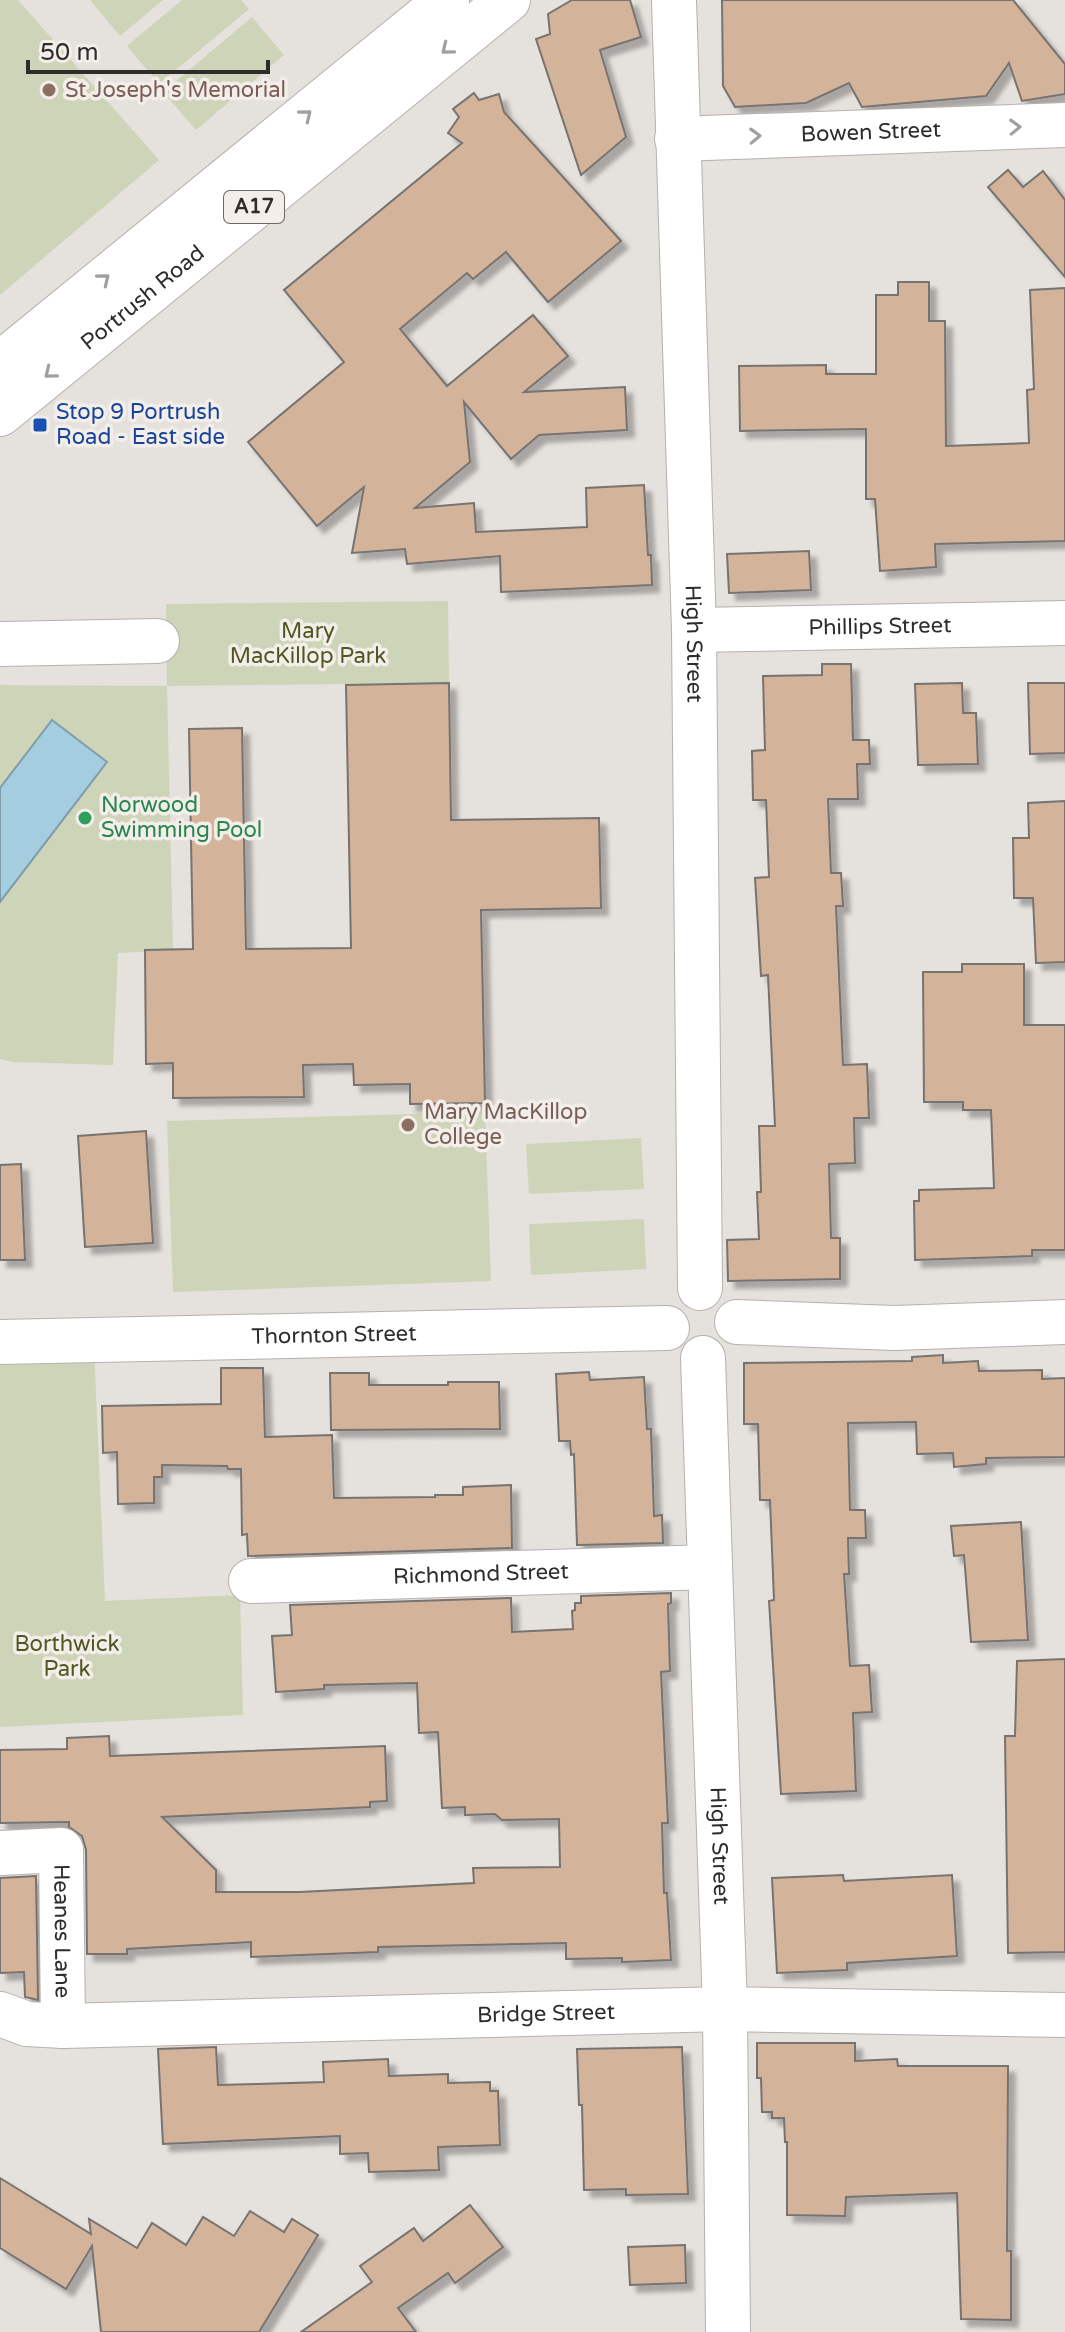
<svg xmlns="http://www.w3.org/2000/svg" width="1065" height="2332" viewBox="0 0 1065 2332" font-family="'Varela Round',sans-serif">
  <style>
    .green { fill: #ced4b8 }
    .water { fill: #a4cde0; stroke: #819daa; stroke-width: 2 }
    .building { fill: #d4b39b; stroke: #777370; stroke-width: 2; filter: url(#shadow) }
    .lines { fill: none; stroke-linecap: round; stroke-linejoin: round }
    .minor-casing { stroke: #b5b1ae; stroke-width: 46 }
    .highway-casing { stroke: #b5b1ae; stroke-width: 46 }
    .minor { stroke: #fff; stroke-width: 44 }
    .highway { stroke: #fff; stroke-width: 44 }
    .oneway { stroke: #a1a0a0 }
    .education-dot { fill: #8d6e63; stroke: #f3eeea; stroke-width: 3 }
    .transit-dot { fill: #1a4fb4; stroke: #f3eeea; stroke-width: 3 }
    .leisure-dot { fill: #2e9e5b; stroke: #f3eeea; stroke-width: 3 }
    .labels { text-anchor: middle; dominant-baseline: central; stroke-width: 7; stroke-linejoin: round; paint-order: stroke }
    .shield { fill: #f3eeea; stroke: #6a6765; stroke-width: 2 }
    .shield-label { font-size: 20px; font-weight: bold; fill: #2f2d2c }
    .education-label { font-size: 22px; fill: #785e54; stroke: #f3eeea; text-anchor: start }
    .street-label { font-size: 22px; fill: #2f2d2c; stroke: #f3eeea }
    .transit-label { font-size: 22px; fill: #164399; stroke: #f3eeea; text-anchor: start }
    .park-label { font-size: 22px; fill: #4e581f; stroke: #f3eeea }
    .leisure-label { font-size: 22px; fill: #27864d; stroke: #f3eeea; text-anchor: start }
  </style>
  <defs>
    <filter id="shadow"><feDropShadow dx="7" dy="7" stdDeviation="2" flood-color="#0004"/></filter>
  </defs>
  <rect width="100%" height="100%" fill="#e5e1dd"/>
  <g class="green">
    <polygon points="0,0 18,0 159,160 0,295"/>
    <polygon points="90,0 163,0 120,36"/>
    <polygon points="182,0 241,0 249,9 159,84 127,46"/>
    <polygon points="252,17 284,55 196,130 163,92"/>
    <polygon points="448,601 449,683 167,686 173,950 118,953 113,1065 13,1062 0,1059 0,685 167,686 166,604"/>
    <polygon points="485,1112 491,1281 173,1292 167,1121"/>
    <polygon points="641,1138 644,1189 529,1194 526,1144"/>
    <polygon points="644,1219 646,1269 531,1275 529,1224"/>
    <polygon points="94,1348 105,1601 240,1595 243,1715 0,1727 0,1353"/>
  </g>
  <polygon class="water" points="52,720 107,762 0,902 0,788"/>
  <g class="building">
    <polygon points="572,0 630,0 641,37 600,50 626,137 581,175 536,39 550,34 548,14"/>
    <polygon points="722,0 1013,0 1065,64 1065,94 1022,101 1009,63 986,96 862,107 849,83 806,103 735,107 723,86"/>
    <polygon points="474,93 479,100 499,94 504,112 621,241 548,302 506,252 473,279 467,273 400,329 447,386 533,315 568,356 524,392 625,387 627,430 539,435 511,459 464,402 470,462 415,508 474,503 476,532 587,527 586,488 644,485 648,555 651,555 652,585 501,592 500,556 407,564 405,549 352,553 364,487 317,526 248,442 344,362 284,290 462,143 448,133 459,117 453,109"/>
    <polygon points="1008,170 1023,187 1043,171 1065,200 1065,277 988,187"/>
    <polygon points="898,282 929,282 929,321 945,321 946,446 1029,443 1027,390 1034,389 1030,290 1065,288 1065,541 935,544 936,567 880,571 875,499 866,499 866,429 740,431 739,366 826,365 826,374 876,374 876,295 898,295"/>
    <polygon points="809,551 811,590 729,593 727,554"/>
    <polygon points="822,664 851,664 853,740 869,740 870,764 857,764 858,799 828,799 831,873 841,873 843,906 836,906 843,1065 867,1064 869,1118 854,1118 855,1163 829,1164 831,1238 840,1238 840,1279 728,1281 727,1240 759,1239 757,1192 761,1192 759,1126 775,1126 768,975 761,976 755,878 769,877 766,800 753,800 752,751 765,750 763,676 822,675"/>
    <polygon points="449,683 451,820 599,818 601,908 481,910 485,1103 410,1104 410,1084 354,1085 353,1064 303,1065 304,1097 173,1098 173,1063 146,1064 145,950 193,949 189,729 242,728 246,949 351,948 346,685"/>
    <polygon points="962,683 963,713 976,713 978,764 918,765 915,684"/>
    <polygon points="1028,683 1065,683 1065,753 1030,754"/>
    <polygon points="1065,801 1065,962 1036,963 1033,898 1014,898 1013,838 1029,838 1028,803"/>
    <polygon points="962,964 1024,964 1024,1025 1065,1025 1065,1250 1032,1250 1032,1256 915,1260 914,1201 919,1201 919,1190 994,1188 991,1110 963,1110 963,1102 924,1102 923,972 962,972"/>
    <polygon points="146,1131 153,1243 85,1247 78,1136"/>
    <polygon points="21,1164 25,1260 0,1260 0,1165"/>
    <polygon points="943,1355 943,1363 978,1361 979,1371 1042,1370 1042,1379 1065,1378 1065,1457 986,1458 986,1464 954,1467 953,1453 917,1454 916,1422 848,1423 850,1510 865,1510 866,1538 848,1538 849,1574 844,1574 850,1666 869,1665 872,1712 853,1713 856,1791 781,1794 769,1601 774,1600 770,1500 760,1500 758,1424 744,1424 744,1363 912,1361 912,1357"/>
    <polygon points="221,1368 263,1368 265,1437 332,1435 334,1498 435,1497 435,1495 463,1495 463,1487 511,1485 512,1548 248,1556 247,1534 242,1535 241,1469 228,1469 227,1466 162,1465 162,1477 154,1477 154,1503 118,1504 117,1452 103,1453 102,1406 221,1404"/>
    <polygon points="589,1372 590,1380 644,1377 647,1429 651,1429 654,1516 662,1515 663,1543 577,1545 574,1454 571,1455 570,1441 559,1441 556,1374"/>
    <polygon points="330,1373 369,1373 369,1385 448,1385 448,1382 499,1382 500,1429 331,1430"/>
    <polygon points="1021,1522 1028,1640 971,1642 964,1555 954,1556 951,1526"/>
    <polygon points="671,1593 671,1603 668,1604 670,1671 661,1672 668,1823 662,1823 664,1893 667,1893 671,1960 622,1962 622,1958 566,1959 566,1943 378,1947 378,1952 251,1957 251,1942 127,1949 127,1954 87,1954 86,1850 82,1836 69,1827 69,1822 0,1823 0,1750 67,1749 67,1738 109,1736 110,1756 385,1746 387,1801 370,1802 370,1807 162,1817 216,1870 216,1892 300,1892 474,1883 473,1868 560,1867 559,1819 502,1820 495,1814 465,1815 465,1807 442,1808 438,1732 419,1733 417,1683 324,1685 324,1689 276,1692 272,1636 292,1635 290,1605 511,1598 512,1632 573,1629 572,1611 575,1610 575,1603 581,1603 581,1596"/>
    <polygon points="1065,1659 1065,1952 1008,1953 1005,1736 1015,1736 1017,1661"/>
    <polygon points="843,1875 844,1881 952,1875 957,1956 847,1963 847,1970 777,1973 772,1878"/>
    <polygon points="36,1876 38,2000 25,1997 24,1972 0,1973 0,1878"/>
    <polygon points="757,2043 855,2043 855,2061 897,2059 898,2066 1008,2066 1007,2251 1011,2251 1011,2320 961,2319 957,2193 846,2197 845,2216 787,2215 787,2142 785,2142 784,2118 772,2118 772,2112 762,2112 761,2078 757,2078"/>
    <polygon points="216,2047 218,2085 324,2082 323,2062 388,2059 389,2076 448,2074 448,2083 490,2082 490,2091 498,2091 500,2145 438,2147 439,2170 369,2172 368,2153 340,2154 340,2136 163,2144 158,2049"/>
    <polygon points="682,2047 688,2194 626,2195 626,2189 584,2190 582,2105 579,2105 577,2049"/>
    <polygon points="0,2178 91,2234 89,2219 137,2248 152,2223 186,2245 203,2217 234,2236 250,2211 284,2232 292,2219 318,2235 259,2332 101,2332 92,2246 66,2289 0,2248"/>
    <polygon points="470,2205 503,2247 455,2283 448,2273 398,2308 416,2332 301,2332 372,2282 360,2266 414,2228 423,2241"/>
    <polygon points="685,2245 686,2283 630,2285 628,2247"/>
  </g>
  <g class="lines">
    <defs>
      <g id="minor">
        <path id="s1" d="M674,0L694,630L700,1288"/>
        <path id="s2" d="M677,139L1065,125"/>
        <path id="s3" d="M694,630L1065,623"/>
        <polyline points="0,644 157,641"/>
        <polyline points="737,1322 894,1328 1065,1322"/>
        <path id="s4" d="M0,1342L667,1328"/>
        <path id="s5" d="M703,1358L725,2009L728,2332"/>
        <path id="s6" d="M251,1581L710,1567"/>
        <path id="s7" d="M0,1853L61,1850L63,2026"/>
        <path id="s8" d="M0,2014L27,2024L63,2026L725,2009L1065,2015"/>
      </g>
      <g id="highway">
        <polyline points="0,364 447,0"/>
        <path id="s9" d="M0,414L508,0"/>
      </g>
    </defs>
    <use href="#minor" class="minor-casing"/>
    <use href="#highway" class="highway-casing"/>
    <use href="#minor" class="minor"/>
    <use href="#highway" class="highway"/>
  </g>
  <defs><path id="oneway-chevron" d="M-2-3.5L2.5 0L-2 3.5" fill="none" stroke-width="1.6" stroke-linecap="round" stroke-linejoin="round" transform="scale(2)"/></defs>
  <g class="oneway">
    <use href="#oneway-chevron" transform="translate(447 49) rotate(141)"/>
    <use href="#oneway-chevron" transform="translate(306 115) rotate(-39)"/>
    <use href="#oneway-chevron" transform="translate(1015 127) rotate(-2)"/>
    <use href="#oneway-chevron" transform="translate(755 136) rotate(-2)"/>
    <use href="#oneway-chevron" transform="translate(104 279) rotate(-39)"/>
    <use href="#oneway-chevron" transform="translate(50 373) rotate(141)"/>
  </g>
  <g class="education-dot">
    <circle cx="49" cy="90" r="8"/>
    <circle cx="408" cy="1125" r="8"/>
  </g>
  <rect class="transit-dot" x="32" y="417" width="16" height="16" rx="4"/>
  <circle class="leisure-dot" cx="85" cy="818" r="8"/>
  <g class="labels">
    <rect class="shield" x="224" y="191" width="60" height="32" rx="6"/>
    <g class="shield-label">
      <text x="254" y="207">A17</text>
    </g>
    <g class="education-label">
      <text x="65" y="90">St Joseph's Memorial</text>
      <text x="424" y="1112">Mary MacKillop<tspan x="424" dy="25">College</tspan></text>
    </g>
    <g class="street-label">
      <text stroke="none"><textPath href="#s2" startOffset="194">Bowen Street</textPath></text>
      <text stroke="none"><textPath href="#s9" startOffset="184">Portrush Road</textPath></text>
      <text stroke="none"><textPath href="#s3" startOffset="186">Phillips Street</textPath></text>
      <text stroke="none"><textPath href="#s1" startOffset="644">High Street</textPath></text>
      <text stroke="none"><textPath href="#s4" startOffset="334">Thornton Street</textPath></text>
      <text stroke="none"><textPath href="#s6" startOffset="230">Richmond Street</textPath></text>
      <text stroke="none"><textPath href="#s5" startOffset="488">High Street</textPath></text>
      <text stroke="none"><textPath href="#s7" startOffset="142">Heanes Lane</textPath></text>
      <text stroke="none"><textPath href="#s8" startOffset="548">Bridge Street</textPath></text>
    </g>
    <g class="transit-label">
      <text x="56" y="412">Stop 9 Portrush<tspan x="56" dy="25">Road - East side</tspan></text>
    </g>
    <g class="park-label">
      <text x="308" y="631">Mary<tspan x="308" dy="25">MacKillop Park</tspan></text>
      <text x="67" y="1644">Borthwick<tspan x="67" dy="25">Park</tspan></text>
    </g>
    <g class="leisure-label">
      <text x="101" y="805">Norwood<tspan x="101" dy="25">Swimming Pool</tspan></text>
    </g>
  </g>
  <path d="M28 60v12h240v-12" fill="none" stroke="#2f2d2c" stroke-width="4"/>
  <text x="40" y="60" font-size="24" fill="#2f2d2c" stroke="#f3eeea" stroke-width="6" paint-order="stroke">50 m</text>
</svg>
